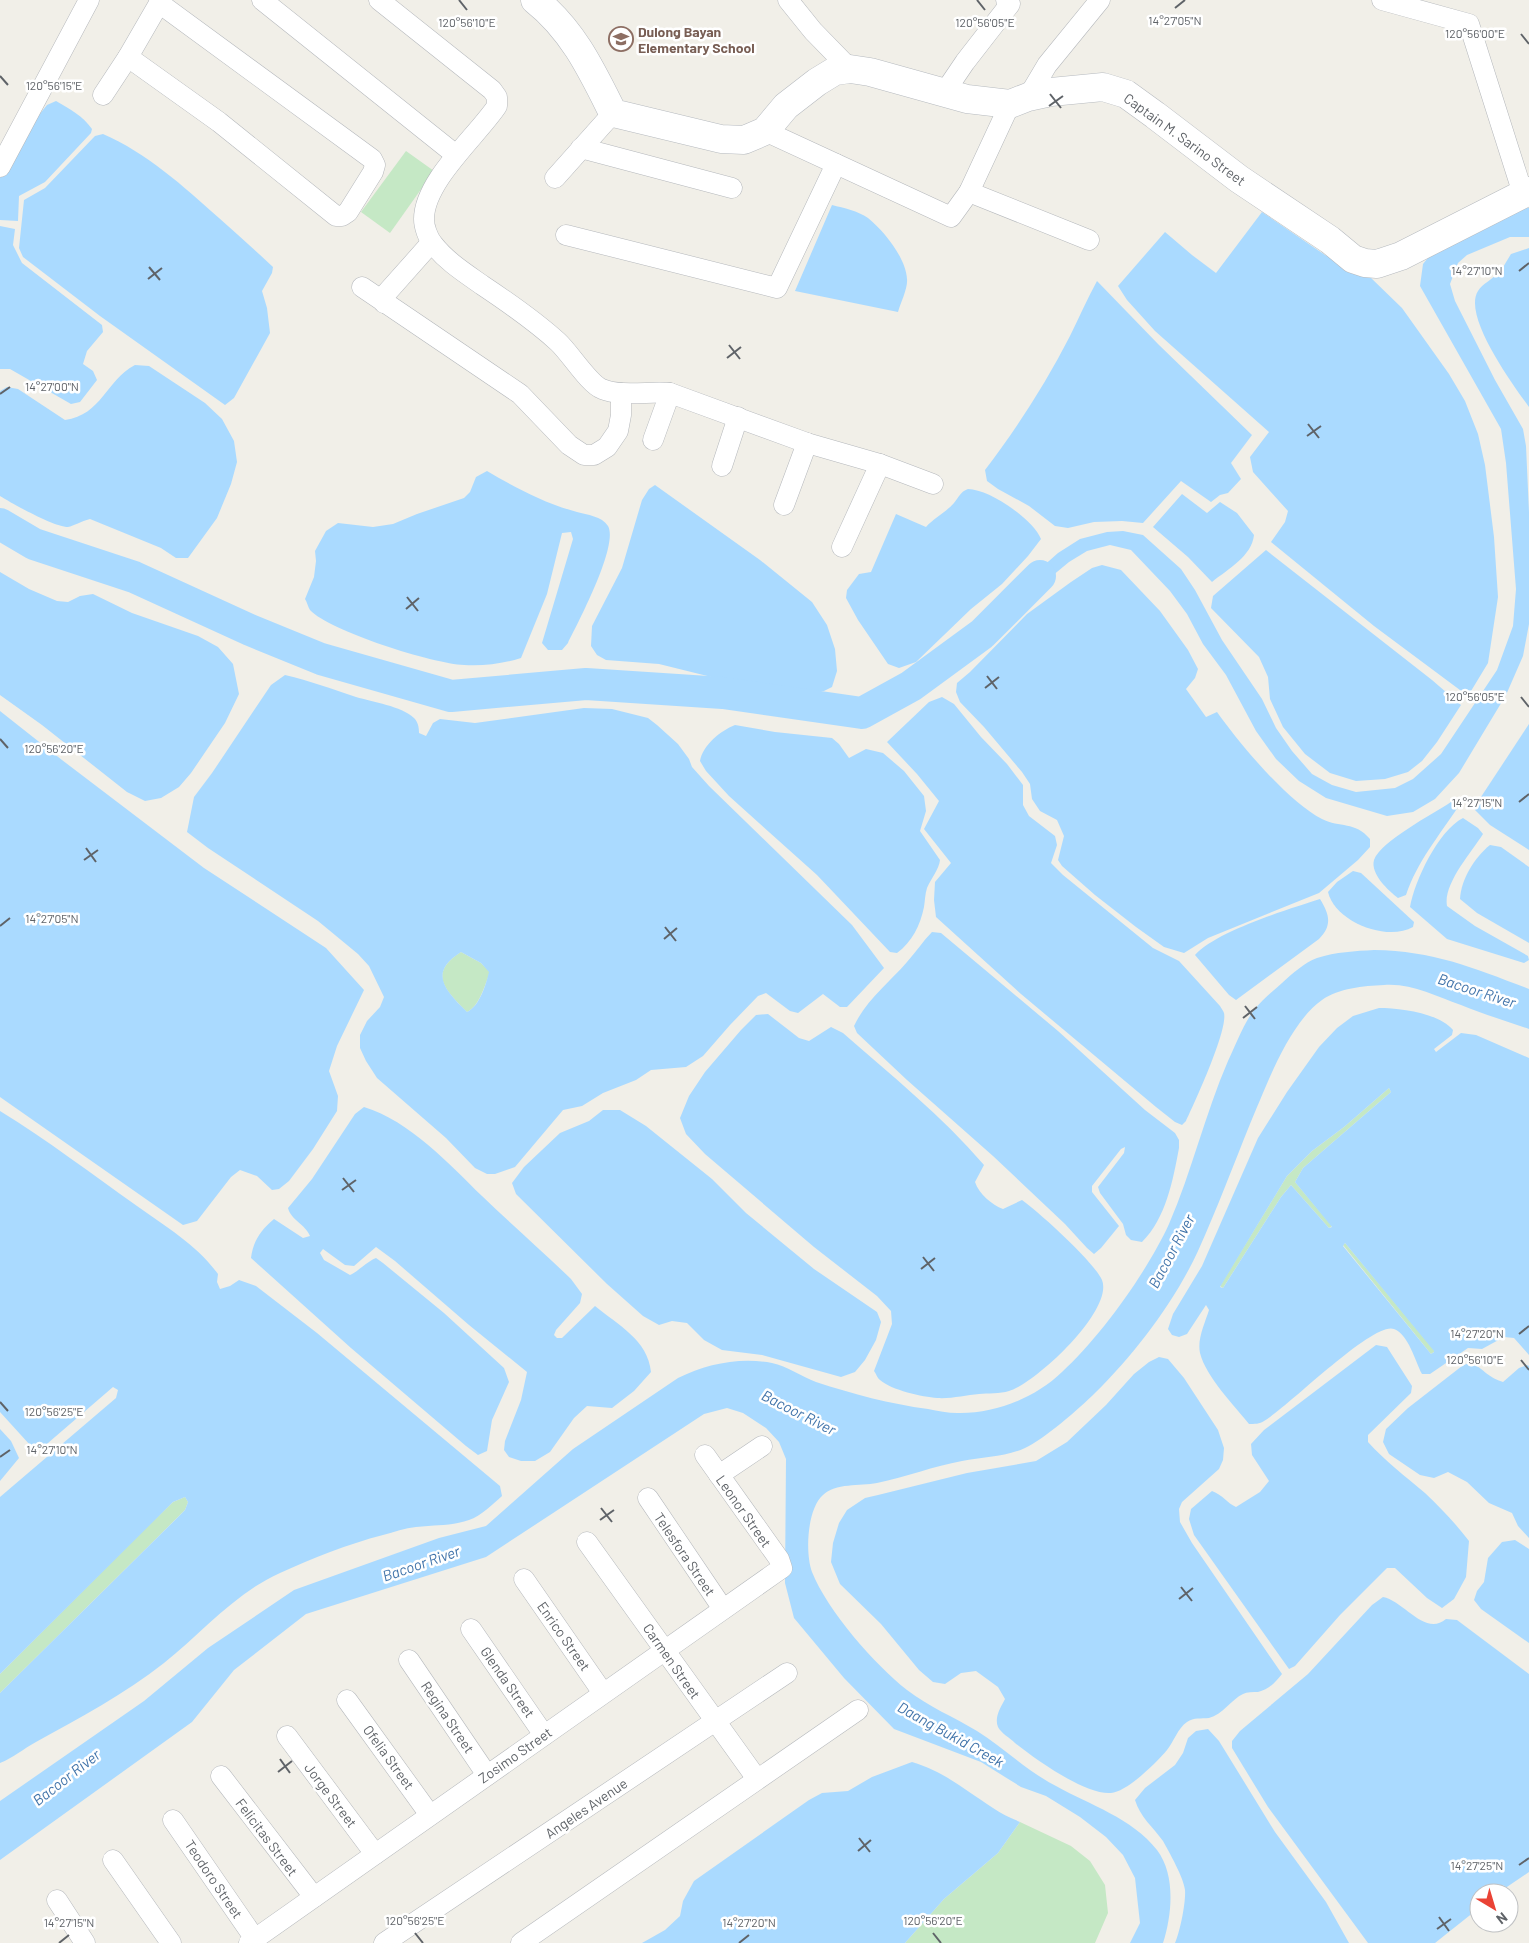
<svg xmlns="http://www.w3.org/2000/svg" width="1529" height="1943" viewBox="0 0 1529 1943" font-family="Barlow,sans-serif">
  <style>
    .green { fill: #c5e8c5 }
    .water { fill: #aadaff; fill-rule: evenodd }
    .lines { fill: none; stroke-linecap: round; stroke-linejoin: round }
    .river { stroke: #aadaff; stroke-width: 32 }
    .street-casing { stroke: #b5b8bc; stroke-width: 21 }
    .secondary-casing { stroke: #b6babf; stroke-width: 29 }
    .street { stroke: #fff; stroke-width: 20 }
    .secondary { stroke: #fff; stroke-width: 28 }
    .ticks { fill: none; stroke: #5f6368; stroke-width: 2 }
    .labels { text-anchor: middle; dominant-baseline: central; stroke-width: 5; stroke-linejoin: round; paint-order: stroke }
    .education-label { font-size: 14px; font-weight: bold; fill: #785e54; stroke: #fff; text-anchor: start }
    .street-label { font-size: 14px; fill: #5f6368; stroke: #fff }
    .water-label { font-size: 15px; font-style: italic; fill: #4174aa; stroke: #fff }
    .ticks-label { font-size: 12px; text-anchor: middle; fill: #5f6368; stroke: #fff; stroke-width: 5; stroke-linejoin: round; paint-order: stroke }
  </style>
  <rect width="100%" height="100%" fill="#f1efe8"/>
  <g class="green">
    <polygon points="406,151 434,171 390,233 361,212"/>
    <path d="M461,952L481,963L490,972C485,984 480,1006 467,1012C446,990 427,974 461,952Z"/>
    <polygon points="1389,1088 1391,1092 1303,1168 1295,1182 1332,1226 1329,1228 1291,1185 1281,1197 1223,1288 1220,1286 1287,1176 1312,1151 1344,1127"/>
    <polygon points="1345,1243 1435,1351 1431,1354 1343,1245"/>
    <polygon points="185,1497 188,1502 185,1510 0,1693 0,1674 143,1531 173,1502"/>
    <polygon points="1020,1822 1071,1846 1090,1861 1105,1885 1108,1913 1095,1943 905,1943 944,1899 998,1853"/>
  </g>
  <g class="water">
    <path d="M56,101C70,109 83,116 92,129L91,133L45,182L19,196L18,221L0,220V178L26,131L47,105Z"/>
    <path d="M103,134C147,153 183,186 219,218C237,234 255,250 273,267L272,273L262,291L267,308L270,333L234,398L225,405L100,316L23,257L19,248L24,200L45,188L95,136Z"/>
    <path d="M832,205C844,208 858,211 868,218C884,231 906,258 907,279C908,288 901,302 898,312L795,291Z"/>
    <polygon points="1519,207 1529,208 1529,237 1510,237 1467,255 1458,263 1450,284 1455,301 1495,380 1523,429 1526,446 1529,512 1529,624 1523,656 1506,695 1459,773 1435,799 1413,812 1387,816 1326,798 1299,781 1276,759 1256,731 1226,675 1203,644 1187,614 1170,591 1131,550 1110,545 1087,551 1069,562 1040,586 1014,612 1005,602 1023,584 1058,553 1080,539 1107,532 1123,531 1143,535 1181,569 1195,590 1222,640 1262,699 1276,728 1292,751 1312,774 1332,785 1356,792 1395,788 1413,779 1441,754 1497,670 1513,626 1516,589 1506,463 1501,429 1420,286 1423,264 1431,254"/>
    <polygon points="1262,212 1325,255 1370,277 1402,308 1449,374 1465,401 1478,434 1485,465 1494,537 1498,597 1488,663 1468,696 1374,626 1271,542 1285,522 1288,511 1253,472 1250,457 1269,432 1155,331 1127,300 1118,286 1165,232 1192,255 1216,273"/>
    <polygon points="0,226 15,229 13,245 22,263 102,325 103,332 87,351 83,364 93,371 97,380 80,402 71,404 10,369 0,369"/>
    <path d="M1529,248V407C1514,386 1462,316 1478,291C1482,284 1493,279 1498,273C1503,269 1507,260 1511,254Z"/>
    <path d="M1097,281L1159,345L1252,435L1231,463L1241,479L1228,493L1220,495L1211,502L1181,481L1143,523L1122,521L1094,522L1068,528L1055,526L1029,506L998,489L987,481L985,470C1017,428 1046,383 1070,336C1079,318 1087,299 1097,281Z"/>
    <path d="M135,365L149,366L205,403L222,419L234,441L237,462L231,484L217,518L188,558H176L161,548L90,519C81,521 74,526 68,527C54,527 13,504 0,496V391L7,387L18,389L65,420C102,415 106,380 135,365Z"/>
    <path d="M487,471C516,488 544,503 577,512C587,515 602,516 608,526C619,545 578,623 568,643L562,650H548L542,643L573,539L571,532L562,533L547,594L521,658C502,664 484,666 464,665C434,664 329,631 310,610C308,607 307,602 305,599L314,577L316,561L315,551L326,531L338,523L373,527L393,524L417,514L464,498L470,492L476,477Z"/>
    <polygon points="655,485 760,560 812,602 827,625 835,649 837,671 832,687 824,691 768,691 659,664 606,660 597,655 591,646 592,626 622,568 642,500 649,489"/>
    <path d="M968,489C989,489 1033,519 1041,539L1028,556L1002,584L971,609L916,662L899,668L888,664L858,620L846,598L847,590L859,574L871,572L896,514L926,527C934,518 946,512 954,503C959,497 960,492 968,489Z"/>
    <path d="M1182,494L1207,513L1220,502L1237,513L1254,535C1252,556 1228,569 1212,582L1188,557L1153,527Z"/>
    <polygon points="1266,550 1432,680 1461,705 1437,742 1422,761 1408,772 1385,779 1356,781 1330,773 1305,754 1283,727 1270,699 1268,677 1259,657 1211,608 1213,596"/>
    <path d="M1102,565L1121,570L1160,611L1188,650L1198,669L1195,678L1186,689L1206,717L1217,712C1239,743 1288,802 1322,819C1340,828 1355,821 1370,839V847L1358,860L1319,893L1208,938L1184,953L1164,947L1136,927L1095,895L1062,866L1058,860L1064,836L1057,820L1040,811L1032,799L1030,784L1022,772L984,727L960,702L956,692L957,683L970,672L1027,614L1071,582L1092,568Z"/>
    <polygon points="0,572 29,589 57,601 68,602 80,596 93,594 132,613 198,636 218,647 233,664 239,694 225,723 191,773 179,787 161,798 145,801 127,792 42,725 0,695"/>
    <path d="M285,675C310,681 332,689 356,697C373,702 401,706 414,718C418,722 419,727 419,733L426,736L433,723L440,719L475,723L584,708L612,709L648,718L657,725L678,744L689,759L692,767L709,786L852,925L884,968L847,1007H840L823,994L798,1013L790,1011L766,993L758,996L730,1025L703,1056L686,1067L651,1070L636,1080L603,1093L582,1106L563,1110L515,1167L495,1174H487L475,1168L446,1138L377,1078L366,1061L360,1048V1035L367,1021L380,1007L384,997L369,966L358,954L318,921L208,848L187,832L194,797L212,773L271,685ZM461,952L481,963L489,972C486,984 480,1006 467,1012C445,990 428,973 461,952Z"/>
    <path d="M942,697L954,704L981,737L1007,764L1023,785V805L1029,816L1055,836L1057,845L1051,863L1063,875L1153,948L1179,961L1220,1006C1221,1008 1223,1010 1224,1013C1228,1030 1195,1102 1186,1121L1182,1125L1175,1122L1156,1107L1021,994L936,917L934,900L935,882L951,863L924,829L939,801L917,774L887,742L929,702Z"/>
    <polygon points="0,711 62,760 204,868 326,948 364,990 337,1046 329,1071 338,1096 337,1111 313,1149 289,1181 279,1189 272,1190 257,1176 240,1170 231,1177 197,1221 183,1225 0,1097"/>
    <polygon points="1529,724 1529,850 1490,825 1475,810 1477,803"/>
    <path d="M735,725L775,732L832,738L839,744L849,758L866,749L883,753L904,771L924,796L926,811L920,831L940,860C939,869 931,879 927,888C925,894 925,901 924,907C920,926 912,942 897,953L890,952L817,875L729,796L706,771L700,761C703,745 720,731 735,725Z"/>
    <path d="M1451,802H1457L1458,807C1439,836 1417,862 1406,895L1398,898C1389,891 1370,874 1374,860C1381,841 1433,814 1451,802Z"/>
    <path d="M1463,818L1478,828L1483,834C1471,853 1443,884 1447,906L1475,926L1528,956L1529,960L1524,963L1447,939L1410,907C1415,880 1438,831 1463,818Z"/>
    <path d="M1490,845L1501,847L1529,867V943L1477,913L1460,899C1461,879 1475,857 1490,845Z"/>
    <path d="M1353,871L1361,873L1414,922L1413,927C1387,942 1335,922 1328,892L1337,882Z"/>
    <path d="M1320,899C1330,915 1332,926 1319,939L1236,1000L1229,995L1195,955C1216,931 1289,909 1320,899Z"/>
    <path d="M932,932L941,933L1058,1031L1145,1110L1175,1133L1179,1140V1148C1173,1180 1166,1218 1142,1242L1131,1240L1126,1235L1123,1224L1100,1193L1098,1187L1124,1153L1125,1147L1121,1149L1092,1186V1192L1119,1226L1101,1248L1094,1254L1087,1248L1065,1224L993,1156L907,1080L857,1033L854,1026C866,1000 889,983 907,962C916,952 923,941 932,932Z"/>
    <path d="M1374,950C1434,951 1474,968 1529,989V1029C1506,1021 1483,1014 1461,1005C1435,996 1412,983 1384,985C1363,986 1339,988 1322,1000C1288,1024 1266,1087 1250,1124C1233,1166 1217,1209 1198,1251C1175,1301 1134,1355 1095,1393C1080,1408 1043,1440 1025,1448C1006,1457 983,1457 962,1461C934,1466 906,1477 877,1483C860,1486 835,1483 823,1495C807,1509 805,1553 812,1572C827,1610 875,1665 907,1690C929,1707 954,1717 977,1731C1004,1748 1027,1771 1056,1786C1090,1805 1132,1818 1157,1850C1176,1875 1172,1915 1163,1943H1130L1140,1923L1135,1878L1123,1855L1106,1837L1080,1817L1046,1796L1021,1787L981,1762L894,1729L844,1678L794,1618L785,1583L786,1459L779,1442L766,1428L743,1413L727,1408L704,1414L486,1557L306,1614L234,1670L192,1722L0,1860V1801L144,1701L208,1648L294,1590L439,1538L486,1526L573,1449L678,1378C707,1364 739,1357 772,1363C787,1366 802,1377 816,1382C853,1394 890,1404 928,1409C938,1411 948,1413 957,1413C995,1414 1035,1398 1062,1372C1101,1336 1147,1272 1169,1224C1192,1171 1205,1114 1228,1061C1236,1044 1243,1025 1254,1010C1262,1000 1273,991 1282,983C1293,973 1304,963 1317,958C1336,952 1355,951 1374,950Z"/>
    <path d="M1379,1008C1400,1008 1439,1013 1453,1030L1452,1035L1434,1049L1436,1052L1461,1033L1476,1035L1529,1058V1355L1514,1338L1504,1337L1482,1349L1468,1348L1430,1374H1422C1415,1361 1409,1335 1394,1329C1373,1321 1286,1409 1264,1421C1260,1424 1254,1424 1249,1424C1234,1405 1206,1377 1200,1353C1197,1339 1205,1323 1209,1310L1206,1305L1187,1334L1179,1337L1172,1335L1168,1329L1173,1314L1202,1266L1258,1138L1287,1092L1319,1047L1337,1028L1353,1016ZM1389,1088L1391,1092L1303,1168L1295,1182L1332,1227L1329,1228L1291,1185L1281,1197L1223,1288L1220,1287L1287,1176L1312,1151L1344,1127ZM1345,1243L1434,1351V1352L1431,1354L1343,1246Z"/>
    <path d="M768,1014L799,1038L809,1041L831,1027L843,1033C891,1075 942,1116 984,1165L975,1182C979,1194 992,1205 1003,1209L1022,1200C1040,1213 1094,1262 1102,1280C1114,1310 1036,1383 1009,1391C1000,1394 988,1393 979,1394C966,1395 951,1399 937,1398C923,1397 891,1390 880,1380C877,1378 876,1373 874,1371L892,1324L891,1311L877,1296L814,1247L705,1154L686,1134L680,1118L689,1096L705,1072L741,1030L756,1015Z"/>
    <path d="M364,1107C410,1121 449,1164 482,1196C511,1224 542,1251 571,1279L582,1294L580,1303L556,1330L554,1335L557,1338H562L595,1306C618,1325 648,1340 651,1372L634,1391L612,1408L587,1406L574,1418L550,1452L535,1461H521L509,1457L504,1450L505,1441L521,1400L527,1372L469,1325L395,1261L376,1247L354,1266L345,1265L323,1249L320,1253L324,1260L350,1275C359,1271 366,1262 376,1258L383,1263L444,1313L504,1368L509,1382L492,1420L487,1451L478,1455L466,1446L351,1348L251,1258C253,1241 261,1230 274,1219L303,1238L310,1236C305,1224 291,1220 288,1208L312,1179L355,1114Z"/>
    <polygon points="603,1110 620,1110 646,1126 712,1179 746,1213 814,1269 877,1312 881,1322 876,1340 865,1360 855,1372 841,1377 762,1355 722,1350 704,1340 687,1323 672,1321 659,1325 643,1316 607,1284 516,1194 512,1183 524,1167 560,1133 589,1121"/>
    <path d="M0,1111C47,1140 92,1174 137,1206C166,1227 197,1245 218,1274L217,1282L220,1289L230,1286L239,1280L256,1286L317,1333L500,1486L502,1496C493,1504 481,1516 469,1520C452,1526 434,1525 416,1527C405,1528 394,1532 383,1535C348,1544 313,1558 280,1573C235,1593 202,1633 164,1663C125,1694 79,1718 36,1742C23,1749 13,1758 0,1763V1693L171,1524L185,1510L188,1502L185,1497L173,1502L0,1674V1497L116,1398L118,1390L113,1387L48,1443L38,1449L30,1445L0,1412Z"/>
    <path d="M1376,1345L1387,1347L1412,1386L1411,1393L1368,1435V1442C1385,1461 1405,1476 1425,1493C1441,1508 1456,1524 1469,1541L1466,1577L1454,1599L1442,1608L1427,1598L1395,1568H1387L1340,1615L1295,1666L1289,1669L1194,1535L1189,1519L1191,1509L1212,1491C1223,1495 1227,1503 1236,1507L1260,1492L1269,1481L1252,1455L1251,1444L1264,1430Z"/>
    <path d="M1159,1357L1168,1359L1184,1378L1218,1430L1224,1448L1223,1460L1219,1469L1182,1502L1179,1509L1180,1522L1192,1543L1282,1674C1276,1682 1268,1690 1258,1692C1253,1692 1247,1692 1243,1694C1232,1699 1222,1715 1209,1718C1201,1719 1194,1717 1187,1722C1178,1728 1174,1741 1167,1750C1157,1762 1127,1792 1111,1793C1085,1795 1035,1759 1015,1743C1010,1738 1001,1733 998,1727C994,1717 1001,1707 1005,1699L998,1687L976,1671L961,1673L945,1684L933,1682L919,1670L881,1624L840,1584L831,1562L833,1543L839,1523L847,1510L865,1498L878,1495L967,1473L1036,1461L1067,1442L1106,1405L1134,1374L1149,1362Z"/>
    <path d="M1471,1362C1483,1369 1489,1378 1503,1382L1519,1368L1527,1365L1529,1366V1538L1518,1526L1512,1513L1489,1503L1467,1482L1448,1472L1434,1478L1420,1475L1389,1454L1383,1442L1386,1429L1408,1408L1462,1366Z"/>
    <polygon points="0,1429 11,1441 19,1458 0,1481"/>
    <polygon points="1515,1540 1529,1549 1529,1643 1481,1609 1474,1600 1477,1591 1484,1582 1488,1558 1502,1542"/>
    <path d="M1383,1597C1404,1601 1425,1637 1446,1619L1457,1620L1529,1674V1872L1498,1893H1479V1908L1435,1943H1368L1268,1807L1232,1748V1741L1240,1731L1308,1674L1372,1605Z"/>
    <path d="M1208,1729L1219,1741L1275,1832L1326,1902L1349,1943H1175C1180,1932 1186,1902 1185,1890C1184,1878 1169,1852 1163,1841C1153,1827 1140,1817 1135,1800L1145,1788L1175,1765L1183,1753L1188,1738L1196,1731Z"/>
    <path d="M912,1762C945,1772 965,1790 993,1808C1001,1814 1011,1818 1020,1822L998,1853L944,1899L905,1943H642L665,1930L680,1916L683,1901L694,1881L809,1800L822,1793L848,1791L872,1777Z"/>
  </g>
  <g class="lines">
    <polyline class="river" points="0,524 34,544 134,577 250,630 321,659 451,696 586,684 723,693 862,713 911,686 982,634 1040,576"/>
    <defs>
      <g id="street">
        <polyline points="262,0 456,155"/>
        <path d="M379,0L492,90L497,97V106C477,136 424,181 424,219C424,227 428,238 433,244C446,261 465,273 482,285C509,303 535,321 558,342C570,353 589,384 602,389C621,397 650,391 670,393L807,443L880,464L933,484"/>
        <polyline points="788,0 813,31 850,69"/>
        <polyline points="1382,0 1469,24 1523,194"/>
        <polyline points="128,57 219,122 336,216 342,216 348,212 373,172 375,165 372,159 159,3"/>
        <polyline points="944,93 965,62 1010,4 1006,0"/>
        <polyline points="103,95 128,57 161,0"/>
        <polyline points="1028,97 1047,65 1100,0"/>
        <polyline points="765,131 951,217 969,192 1010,104"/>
        <polyline points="581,148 732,188"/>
        <polyline points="0,167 89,0"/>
        <polyline points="555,178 613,113"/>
        <polyline points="969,192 1089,240"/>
        <polyline points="566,235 777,288 836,164"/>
        <polyline points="362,287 520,394 569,445 584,455 594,455 607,447 618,431 621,415 621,393"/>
        <polyline points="384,303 383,297 431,243"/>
        <polyline points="653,440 670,393"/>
        <polyline points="722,466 738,417"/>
        <polyline points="784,505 807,443"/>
        <polyline points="842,547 880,464"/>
        <polyline points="719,1475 762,1446"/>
        <polyline points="648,1498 723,1609"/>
        <polyline points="587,1542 757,1779"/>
        <polyline points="524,1579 603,1693"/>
        <polyline points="471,1629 544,1735"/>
        <polyline points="409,1660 487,1775"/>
        <polyline points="347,1700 430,1815"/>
        <polyline points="287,1736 375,1854"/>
        <polyline points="221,1776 314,1897"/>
        <polyline points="173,1820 255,1939"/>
        <polyline points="113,1860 171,1943"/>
        <polyline points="57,1900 85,1943"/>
        <polyline points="249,1943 782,1568 779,1559 705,1455"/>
        <polyline points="384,1943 787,1673"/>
        <polyline points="521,1943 858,1710"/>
      </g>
      <path id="secondary" d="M535,0C573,30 592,71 613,113L721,139L744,140L765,131L786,106L817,82L835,71L850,69L870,72L967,99L1010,104L1028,97L1051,92L1103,87L1126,94L1155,115L1239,179L1330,240L1353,259L1365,263L1377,264L1401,256L1529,191"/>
    </defs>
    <use href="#street" class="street-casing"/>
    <use href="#secondary" class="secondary-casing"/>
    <use href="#street" class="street"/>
    <use href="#secondary" class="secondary"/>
  </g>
  <path class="ticks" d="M459,0L467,10M977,0L985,10M1175,8L1185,0M1521,34L1529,44M0,76L8,85M1050,94L1061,108M1049,106L1063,96M149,267L160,280M1519,271L1529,263M148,279L162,268M729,345L740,359M727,358L741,347M0,394L10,387M1308,424L1319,438M1307,436L1321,426M407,597L418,611M406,609L419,598M987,676L997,689M985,688L999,677M1521,697L1529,707M0,739L8,748M1519,802L1529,794M86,848L96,862M84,860L98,850M0,926L10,918M665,927L676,941M664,939L677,928M1245,1006L1255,1019M1243,1018L1257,1007M343,1178L354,1192M342,1190L356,1180M923,1257L934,1271M921,1269L935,1258M1519,1334L1529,1326M1521,1360L1529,1370M0,1402L8,1411M0,1457L10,1450M601,1508L612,1522M600,1520L614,1510M1181,1587L1192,1601M1179,1599L1193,1588M280,1759L290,1773M278,1772L292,1761M859,1838L870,1852M858,1851L871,1840M1519,1865L1529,1858M1439,1917L1449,1931M1437,1929L1451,1919M415,1933L423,1943M933,1933L941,1943M59,1943L69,1935M739,1943L749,1935"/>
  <defs>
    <symbol id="school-ring" viewBox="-11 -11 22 22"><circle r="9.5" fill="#fff" stroke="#8d6e63" stroke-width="1.5"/><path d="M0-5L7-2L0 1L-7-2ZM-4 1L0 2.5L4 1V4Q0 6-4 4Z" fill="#8d6e63"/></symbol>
  </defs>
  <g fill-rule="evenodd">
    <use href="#school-ring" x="607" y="25" width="28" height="28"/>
  </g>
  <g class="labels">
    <g class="education-label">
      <text x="638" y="31">Dulong Bayan<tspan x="638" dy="16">Elementary School</tspan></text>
    </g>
    <g class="street-label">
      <text transform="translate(1185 139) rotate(36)">Captain M. Sarino Street</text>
      <text transform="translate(744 1511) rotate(55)">Leonor Street</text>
      <text transform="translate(685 1554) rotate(56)">Telesfora Street</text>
      <text transform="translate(564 1636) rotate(55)">Enrico Street</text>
      <text transform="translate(672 1661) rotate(55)">Carmen Street</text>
      <text transform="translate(508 1682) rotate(55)">Glenda Street</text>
      <text transform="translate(448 1717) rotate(56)">Regina Street</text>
      <text transform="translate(515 1755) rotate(-35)">Zosimo Street</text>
      <text transform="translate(389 1757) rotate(54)">Ofelia Street</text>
      <text transform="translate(331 1795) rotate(53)">Jorge Street</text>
      <text transform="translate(586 1808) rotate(-34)">Angeles Avenue</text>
      <text transform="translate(267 1837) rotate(53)">Felicitas Street</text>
      <text transform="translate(214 1879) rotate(56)">Teodoro Street</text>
    </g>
    <g class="water-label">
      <text transform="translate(1477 990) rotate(18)">Bacoor River</text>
      <text transform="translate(1171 1251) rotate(-62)">Bacoor River</text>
      <text transform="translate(799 1412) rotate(27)">Bacoor River</text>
      <text transform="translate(421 1563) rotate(-19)">Bacoor River</text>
      <text transform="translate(951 1734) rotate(29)">Daang Bukid Creek</text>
      <text transform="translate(66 1777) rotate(-38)">Bacoor River</text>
    </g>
  </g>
  <g class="ticks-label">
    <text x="1175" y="25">14°27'05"N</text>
    <text x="467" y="27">120°56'10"E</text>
    <text x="985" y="27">120°56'05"E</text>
    <text x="1475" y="38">120°56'00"E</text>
    <text x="54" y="90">120°56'15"E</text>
    <text x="1477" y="275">14°27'10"N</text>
    <text x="52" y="391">14°27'00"N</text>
    <text x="1475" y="701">120°56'05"E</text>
    <text x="54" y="753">120°56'20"E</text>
    <text x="1477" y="807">14°27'15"N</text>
    <text x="52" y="923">14°27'05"N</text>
    <text x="1477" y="1338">14°27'20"N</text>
    <text x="1475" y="1364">120°56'10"E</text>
    <text x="54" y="1416">120°56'25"E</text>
    <text x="52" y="1454">14°27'10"N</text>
    <text x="1477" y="1870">14°27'25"N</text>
    <text x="415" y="1925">120°56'25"E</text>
    <text x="933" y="1925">120°56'20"E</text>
    <text x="69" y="1927">14°27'15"N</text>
    <text x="749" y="1927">14°27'20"N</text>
  </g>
  <g transform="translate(1494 1908) rotate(142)"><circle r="24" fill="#ffffff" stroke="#bfc1c3"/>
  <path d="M0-4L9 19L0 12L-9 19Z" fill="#ea4335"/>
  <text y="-8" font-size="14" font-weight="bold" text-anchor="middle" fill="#5f6368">N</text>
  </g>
</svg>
